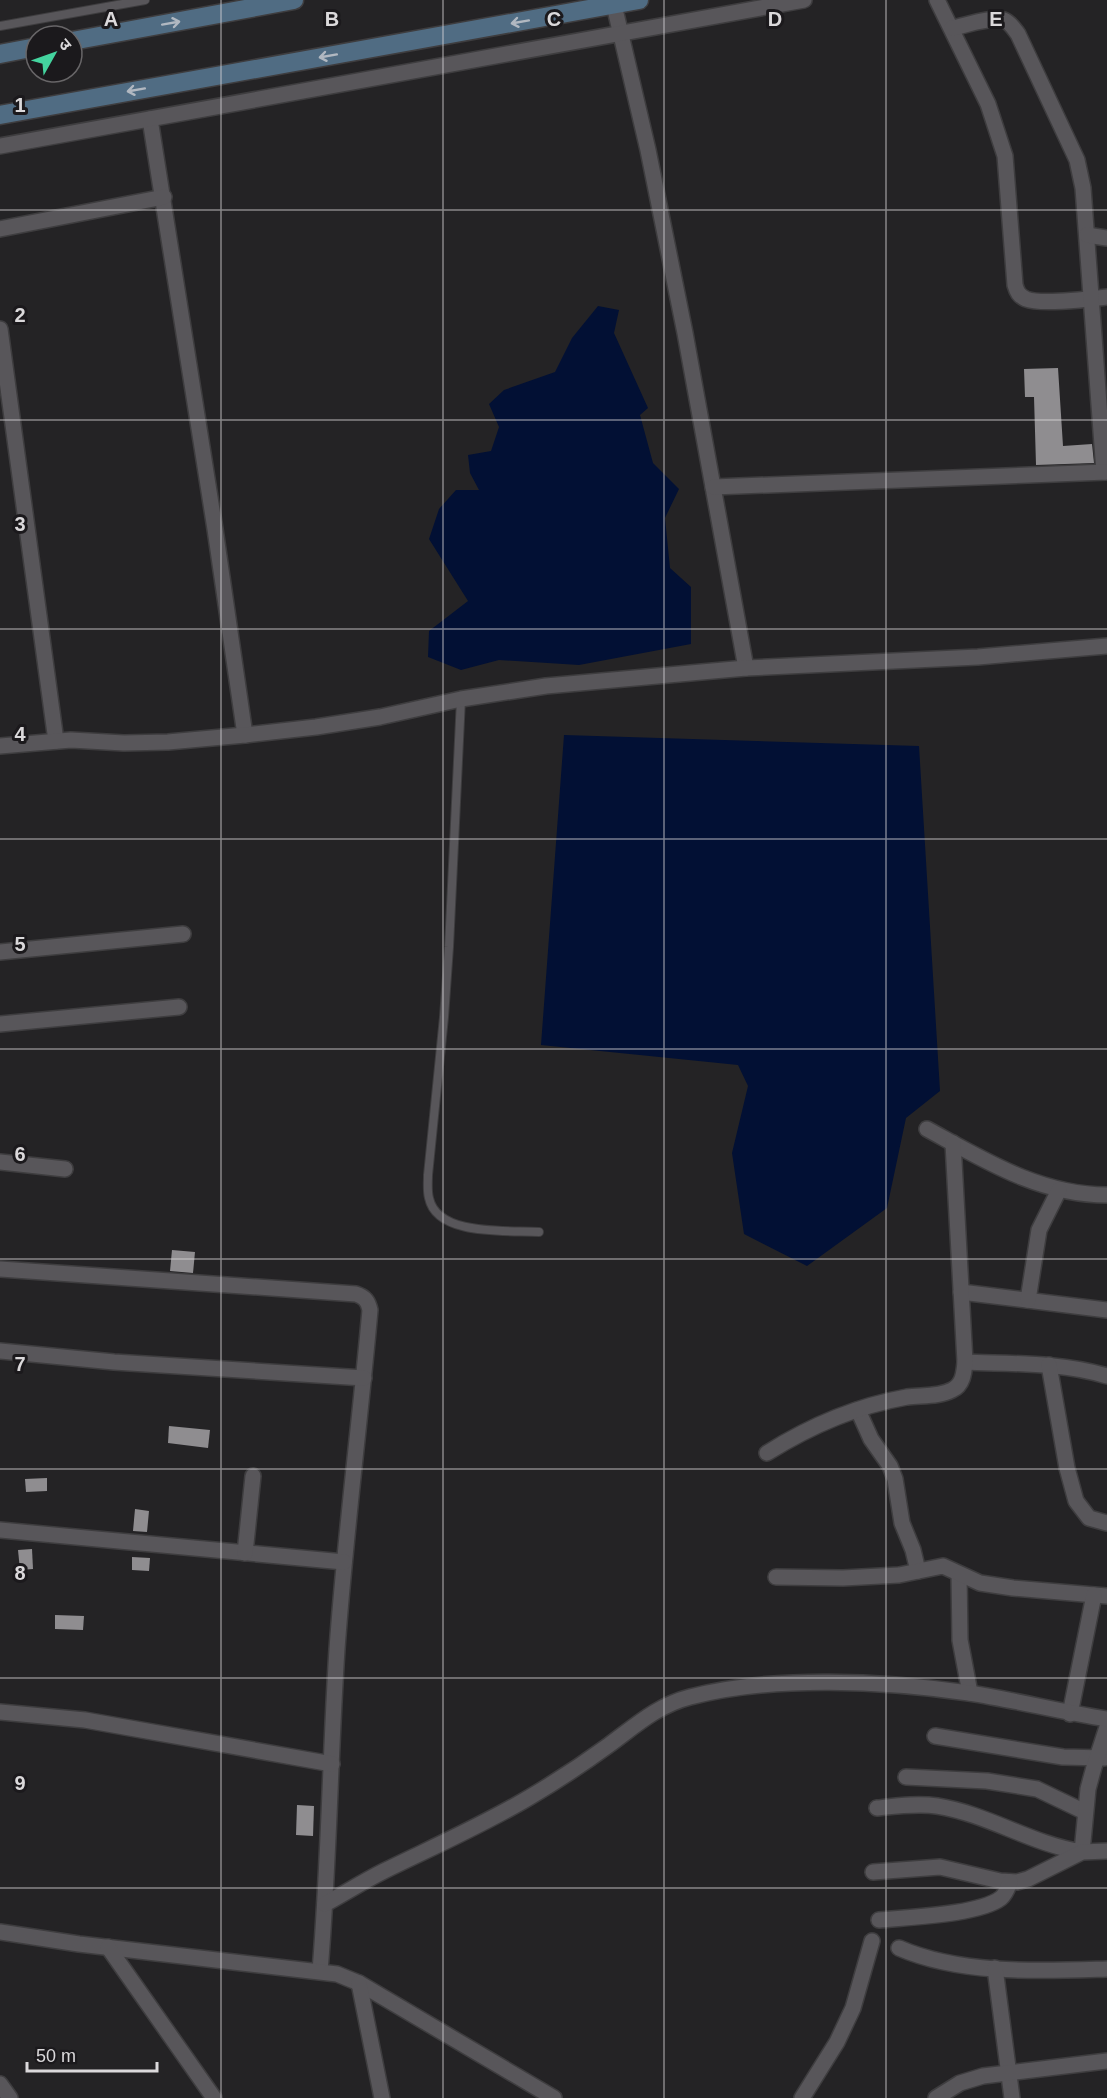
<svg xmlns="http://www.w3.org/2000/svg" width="1107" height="2098" viewBox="0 0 1107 2098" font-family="Arial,'Noto Sans Devanagari',sans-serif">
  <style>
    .water { fill: #021034 }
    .building { fill: #8f8d90 }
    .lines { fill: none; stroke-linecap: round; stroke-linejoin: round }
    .lane-casing { stroke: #3e3d3f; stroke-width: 10 }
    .street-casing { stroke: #3e3d3f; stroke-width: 18 }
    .secondary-casing { stroke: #3e3d3f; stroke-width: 21 }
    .lane { stroke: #58565a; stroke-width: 8 }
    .street { stroke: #58565a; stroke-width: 15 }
    .secondary { stroke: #506c83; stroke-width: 18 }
    .oneway { stroke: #b1b8c1 }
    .grid { fill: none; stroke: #dbd9db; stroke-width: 1.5; stroke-opacity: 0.55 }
    .grid-label { font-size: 20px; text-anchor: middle; font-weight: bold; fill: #dbd9db; stroke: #1b191c; stroke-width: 6; stroke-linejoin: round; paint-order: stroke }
  </style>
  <rect width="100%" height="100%" fill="#242325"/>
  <g class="water">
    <polygon points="598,306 619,310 614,333 648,408 640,415 653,463 679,489 665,518 670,568 691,587 691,644 579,665 499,660 461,670 428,657 429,631 468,601 429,539 439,509 456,490 479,490 470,473 468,455 491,451 499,427 489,404 504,390 555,372 572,338"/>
    <polygon points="564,735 919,746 940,1091 906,1118 887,1208 807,1266 744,1234 732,1153 748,1086 738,1065 541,1045"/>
  </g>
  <g class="building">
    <polygon points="1058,368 1063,446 1092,444 1094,463 1036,465 1034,397 1025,397 1024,369"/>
    <polygon points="172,1250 195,1252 193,1273 170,1271"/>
    <polygon points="169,1426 210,1430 208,1448 168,1443"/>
    <polygon points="47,1478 47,1491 26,1492 25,1479"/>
    <polygon points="135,1509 149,1511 147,1532 133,1531"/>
    <polygon points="32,1549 33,1569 20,1570 18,1550"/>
    <polygon points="132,1557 150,1558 149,1571 132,1570"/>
    <polygon points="55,1615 84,1616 83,1630 55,1629"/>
    <polygon points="297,1805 314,1806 313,1836 296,1835"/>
  </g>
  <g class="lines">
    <defs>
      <g id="lane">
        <polyline points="0,26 145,0"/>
        <path d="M461,699L449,947L444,1017L428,1175C428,1182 427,1191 429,1198C437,1237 509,1230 539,1232"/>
      </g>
      <g id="street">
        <path d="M937,0L988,104L1005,156L1015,285C1017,292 1019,296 1026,299C1041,305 1089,299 1107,297"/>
        <polyline points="614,5 648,150 685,333 746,668"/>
        <path d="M952,28C964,26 992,16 1004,20C1010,22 1014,29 1018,34L1077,160L1083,188L1104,472"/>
        <polyline points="150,119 215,529 245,735"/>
        <polyline points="0,146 804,0"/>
        <polyline points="0,229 164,197"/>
        <polyline points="1087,235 1107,238"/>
        <polyline points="0,329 56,741"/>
        <polyline points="713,487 1107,472"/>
        <polyline points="0,746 71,740 124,743 168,742 245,735 316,727 380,717 461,699 546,686 746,668 978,657 1107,646"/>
        <polyline points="0,952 183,934"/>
        <polyline points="0,1024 179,1007"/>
        <path d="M927,1129C984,1160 1040,1195 1107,1195"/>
        <polyline points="0,1162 65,1169"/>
        <path d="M0,1269L356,1294C365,1297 368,1301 370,1310C360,1423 345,1536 337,1649C330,1756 329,1864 320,1971"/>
        <polyline points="961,1292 1107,1310"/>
        <polyline points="1028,1300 1039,1230 1059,1190"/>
        <polyline points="0,1351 114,1362 364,1378"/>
        <path d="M965,1362C1013,1364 1061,1362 1107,1376"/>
        <polyline points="1049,1365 1067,1468 1076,1501 1089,1518 1107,1523"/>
        <polyline points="858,1410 871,1439 890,1466 895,1479 902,1523 913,1550 918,1571"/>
        <path d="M767,1453C810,1426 856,1406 907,1397C921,1395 939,1397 952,1390C963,1385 964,1373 965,1362L953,1143"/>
        <polyline points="0,1530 344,1562"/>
        <polyline points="245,1553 253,1476"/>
        <polyline points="959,1574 960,1640 970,1693"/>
        <polyline points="776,1577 843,1578 899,1575 943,1566 980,1583 1013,1588 1107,1596"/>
        <polyline points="0,1712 85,1720 332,1764"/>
        <polyline points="1070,1714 1094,1595"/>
        <polyline points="935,1736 1063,1757 1104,1758"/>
        <polyline points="906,1777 987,1781 1037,1789 1085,1812"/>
        <path d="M877,1808C896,1806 918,1803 937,1806C988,1814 1031,1844 1082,1852L1088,1789L1094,1767L1107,1727"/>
        <polyline points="873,1872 940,1867 1000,1881 1017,1882 1028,1879 1082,1852 1107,1851"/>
        <path d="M325,1904C345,1893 364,1881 384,1871C433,1847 483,1825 530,1797C557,1781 583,1764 609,1745C635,1726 658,1705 690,1697C773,1675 885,1681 969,1693C1015,1700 1061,1712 1107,1719"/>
        <path d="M879,1920C909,1917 979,1915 1001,1898C1006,1894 1008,1887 1010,1882"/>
        <polyline points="0,1932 79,1944 337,1974 359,1983 554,2098"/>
        <polyline points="108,1947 214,2098"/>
        <path d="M899,1948C961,1975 1040,1971 1107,1969"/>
        <polyline points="995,1968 1012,2098"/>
        <polyline points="359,1983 382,2098"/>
        <polyline points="0,2084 10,2098"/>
        <polyline points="802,2098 837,2042 853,2008 872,1941"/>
        <polyline points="936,2098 960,2083 983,2076 1107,2061"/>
      </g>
      <g id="secondary">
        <polyline points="72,41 294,0"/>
        <polyline points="0,54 36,47"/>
        <polyline points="0,115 639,0"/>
      </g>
    </defs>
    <use href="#lane" class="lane-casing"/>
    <use href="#street" class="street-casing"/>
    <use href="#secondary" class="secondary-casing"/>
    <use href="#lane" class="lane"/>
    <use href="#street" class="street"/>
    <use href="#secondary" class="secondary"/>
  </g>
  <defs><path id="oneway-shaft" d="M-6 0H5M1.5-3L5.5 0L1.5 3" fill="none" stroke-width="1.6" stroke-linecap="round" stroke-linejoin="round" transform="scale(1.5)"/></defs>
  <g class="oneway">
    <use href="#oneway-shaft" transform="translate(520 22) rotate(170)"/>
    <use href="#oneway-shaft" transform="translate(171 23) rotate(-10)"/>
    <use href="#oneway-shaft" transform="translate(328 56) rotate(170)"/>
    <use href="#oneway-shaft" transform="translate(136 90) rotate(170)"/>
  </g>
  <path class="grid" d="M221,0V2098M443,0V2098M664,0V2098M886,0V2098M0,210H1107M0,420H1107M0,629H1107M0,839H1107M0,1049H1107M0,1259H1107M0,1469H1107M0,1678H1107M0,1888H1107"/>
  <g class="grid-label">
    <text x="111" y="26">A</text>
    <text x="332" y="26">B</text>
    <text x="554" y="26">C</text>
    <text x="775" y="26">D</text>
    <text x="996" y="26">E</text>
    <text x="20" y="112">1</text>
    <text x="20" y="322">2</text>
    <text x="20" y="531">3</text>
    <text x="20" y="741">4</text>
    <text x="20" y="951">5</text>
    <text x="20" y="1161">6</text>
    <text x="20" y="1371">7</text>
    <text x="20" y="1580">8</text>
    <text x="20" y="1790">9</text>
  </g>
  <g transform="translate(54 54) rotate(50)"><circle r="28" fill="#1b191c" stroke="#686668" stroke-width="1.5"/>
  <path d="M0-4.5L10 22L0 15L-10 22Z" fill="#44d49f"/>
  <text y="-9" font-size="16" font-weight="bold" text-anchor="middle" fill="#dbd9db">उ</text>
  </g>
  <path d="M27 2062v9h130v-9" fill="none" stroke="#dbd9db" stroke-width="3"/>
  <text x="36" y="2062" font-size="18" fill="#dbd9db" stroke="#1b191c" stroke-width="4.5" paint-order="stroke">50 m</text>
</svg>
